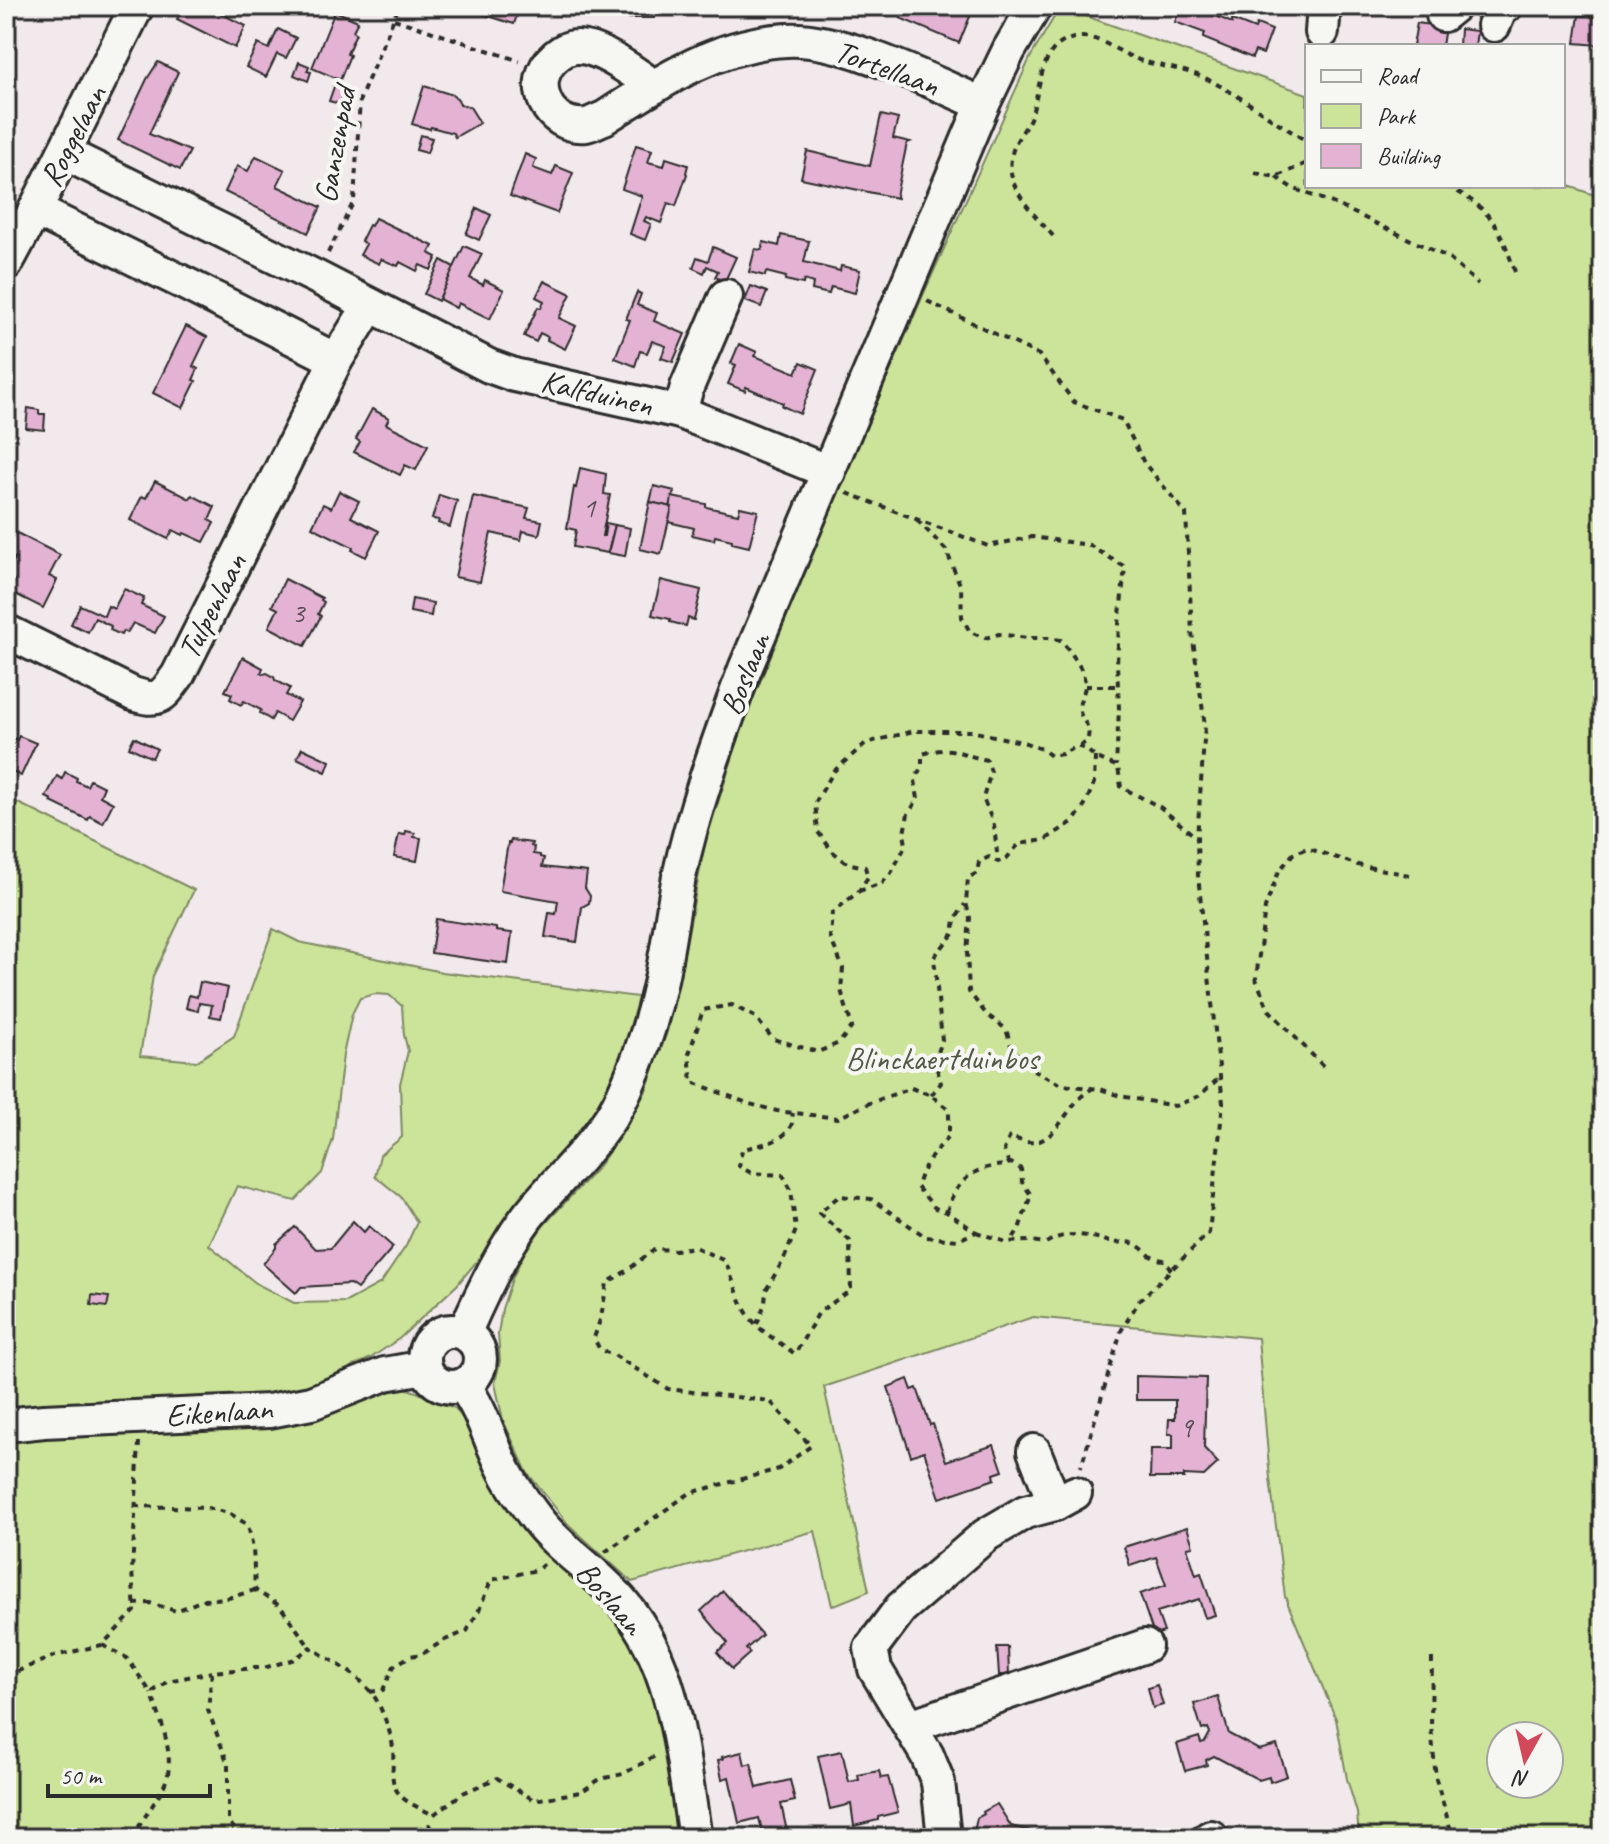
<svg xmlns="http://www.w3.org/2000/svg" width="1609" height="1844" viewBox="0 0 1609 1844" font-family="Caveat,sans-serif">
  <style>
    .green { fill: #cce49a; stroke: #7c8862; stroke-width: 2; fill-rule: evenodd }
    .building { fill: #e4b3d3; stroke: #2b2b2b; stroke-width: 2 }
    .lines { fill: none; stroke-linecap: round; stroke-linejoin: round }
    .minor-casing { stroke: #2b2b2b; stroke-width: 38 }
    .path { stroke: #2b2b2b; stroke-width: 4; stroke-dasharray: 6 6; stroke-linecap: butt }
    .minor { stroke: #f6f6f2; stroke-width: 32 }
    .labels { text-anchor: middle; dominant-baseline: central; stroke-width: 8; stroke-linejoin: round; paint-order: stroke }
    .number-label { font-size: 28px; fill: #594d55 }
    .street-label { font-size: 32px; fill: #2b2b2b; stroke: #f6f6f2 }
    .park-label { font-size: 32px; fill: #535947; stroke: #f6f6f2 }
  </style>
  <rect width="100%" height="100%" fill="#f2e9ec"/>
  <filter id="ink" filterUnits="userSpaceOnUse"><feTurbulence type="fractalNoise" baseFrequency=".0125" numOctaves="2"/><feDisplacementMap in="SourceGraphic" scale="16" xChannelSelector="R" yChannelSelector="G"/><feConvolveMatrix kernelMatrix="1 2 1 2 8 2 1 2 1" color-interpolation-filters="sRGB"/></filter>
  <g filter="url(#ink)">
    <g class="green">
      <path d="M1060,7L1307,94V186H1563V184L1603,198V1838H1359L1357,1813L1347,1779L1336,1719L1285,1597L1270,1479L1258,1338L1033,1317L824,1387L869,1591L832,1606L815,1531L632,1582L569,1525L527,1472L503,1420L495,1383L500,1361L498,1334L502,1309L512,1279L523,1255L543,1226L598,1167L621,1135L645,1093L667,1032L681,970L705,843L746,716L833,504L924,293L1030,58ZM1501,1736H1549V1784H1501Z"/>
      <path d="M6,797L194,890L153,976L140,1056L197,1061L234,1036L273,929L299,942L442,972L638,997L625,1046L608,1086L587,1124L545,1179L457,1285L400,1338L371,1358L292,1395L6,1411ZM375,994L389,995L402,1006L404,1035L408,1051L400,1084L402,1137L380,1155L375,1176L401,1197L417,1222L406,1246L381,1283L346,1302L294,1303L257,1284L209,1245L237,1186L295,1201L322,1173L333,1139L343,1055L352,1014L360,998Z"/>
      <polygon points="405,1388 419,1393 431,1400 455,1408 468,1426 488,1473 593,1588 628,1634 645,1667 662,1718 682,1838 6,1838 6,1437"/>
    </g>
    <g class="building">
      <polygon points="184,6 206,6 246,26 235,48 177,19"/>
      <polygon points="476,6 520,6 514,24 482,14 484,8"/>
      <rect x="599" y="6" width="55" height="12"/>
      <polygon points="905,6 972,6 974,7 959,43 900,18"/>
      <polygon points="1181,6 1193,6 1232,23 1232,20 1255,29 1257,24 1272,30 1263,54 1255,51 1252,58 1203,38 1205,33 1175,22"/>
      <polygon points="335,11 358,21 353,31 356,33 347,54 350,55 340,80 312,68"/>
      <polygon points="1579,15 1602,18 1599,45 1575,43"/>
      <polygon points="1417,23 1445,27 1442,46 1413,46"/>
      <polygon points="278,29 296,38 286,58 277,54 266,77 246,67 258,44 269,49"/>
      <polygon points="1460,29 1477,31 1475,46 1459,46"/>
      <polygon points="158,62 178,72 149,134 190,151 180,170 118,140 147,79"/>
      <polygon points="299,62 309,66 307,71 311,72 308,81 294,75"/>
      <polygon points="335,84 345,87 340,104 329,101"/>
      <polygon points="424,86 453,95 453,96 457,98 460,104 470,107 480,123 455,137 453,133 431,127 430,129 412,124"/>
      <polygon points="881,115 898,119 893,138 910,142 907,143 896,196 897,198 801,178 807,151 870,166"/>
      <polygon points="420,135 432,138 427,153 416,150"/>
      <polygon points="636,145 652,150 648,162 664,166 666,158 688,165 686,173 687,174 676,206 668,203 661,223 646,217 644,221 651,224 645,240 630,234 642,196 622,189"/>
      <polygon points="525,154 536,159 533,168 552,175 556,166 573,173 557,213 510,196"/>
      <polygon points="256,156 285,170 277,186 321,207 308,233 225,192 237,166 248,171"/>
      <polygon points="477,208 491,215 479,240 466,234"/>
      <polygon points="375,218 433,246 429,253 437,257 431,270 420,265 417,271 400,262 398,266 381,259 379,264 360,255 366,244 361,241 369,225 371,226"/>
      <polygon points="781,235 809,241 804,262 840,271 841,266 860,270 855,293 831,287 829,294 812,290 813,283 804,280 803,284 785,280 786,277 766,272 765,276 749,272 755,249 762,250 764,242 779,246"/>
      <polygon points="464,246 482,254 470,278 483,285 485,280 504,290 490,319 458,303 456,308 439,299"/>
      <polygon points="713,247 736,257 725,281 715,277 718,271 707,266 704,273 693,268 697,257 708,261"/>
      <polygon points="441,260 454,267 438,301 424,294"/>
      <polygon points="544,281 571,294 559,318 576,326 565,349 547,340 548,337 540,333 536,342 524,336 538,307 541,308 544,301 536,297"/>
      <polygon points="751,286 767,292 761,307 745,301"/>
      <polygon points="637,292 641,294 637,305 657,313 654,321 685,334 673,362 661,358 666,346 652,341 647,353 640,351 635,366 615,358 630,320 626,319"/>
      <polygon points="186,326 207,337 193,366 198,369 193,380 196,381 183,408 153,393"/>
      <polygon points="739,344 757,352 755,356 796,373 801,362 818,369 800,414 782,406 783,403 746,387 745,391 728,384 736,365 731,363"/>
      <polygon points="28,408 39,410 39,414 45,414 44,430 26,428"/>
      <polygon points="372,409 389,418 386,424 428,445 416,470 405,465 400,475 354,452 360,442 356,439"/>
      <polygon points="580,468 606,474 604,494 610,495 602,536 604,536 606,523 615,525 608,553 573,547 576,530 567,528 574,487 576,488"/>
      <polygon points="155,481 190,499 192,495 215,507 209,520 214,523 204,542 184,533 183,535 173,530 168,539 130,520 142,496 146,498"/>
      <polygon points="654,486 675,491 670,507 650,502"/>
      <polygon points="339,491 359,501 351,517 379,531 366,557 352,550 353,547 312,527 323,504 331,508"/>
      <polygon points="439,495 457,501 450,527 438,523 439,520 432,519"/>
      <polygon points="473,496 529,508 526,518 542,521 539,535 523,531 521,540 491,533 480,582 455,577"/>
      <polygon points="672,497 706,504 706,507 738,514 740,507 758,511 749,547 732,543 732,540 715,536 714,540 692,535 694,528 668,522"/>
      <polygon points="650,502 672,507 661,554 640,549"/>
      <polygon points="615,525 630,528 625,556 608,553"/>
      <polygon points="11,530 60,555 49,576 57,580 43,608 9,591 14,580 6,576 15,558 6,555 6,541"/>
      <polygon points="285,579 322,598 321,600 324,602 318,614 321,616 305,646 269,627 278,609 272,606"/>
      <polygon points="661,580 701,590 694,620 688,618 686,626 670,622 670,619 652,615"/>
      <polygon points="124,589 144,598 141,605 164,616 155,633 133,623 127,633 123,631 121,635 110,630 111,626 95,618 88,632 71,624 80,605 104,616 108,606 114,609"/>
      <polygon points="412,599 433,603 431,616 410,612"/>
      <polygon points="243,657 263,668 261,673 263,674 267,673 274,677 275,680 290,688 286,695 300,702 289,721 275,713 271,720 260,713 261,710 244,701 241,705 230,699 232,694 225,691"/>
      <polygon points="6,731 8,732 6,735 17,740 19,736 36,743 21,776 6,769"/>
      <polygon points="134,737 157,749 152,758 129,747"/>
      <polygon points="302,748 330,761 326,772 297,758"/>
      <polygon points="65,772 77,778 76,781 87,786 90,780 104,787 100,796 113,803 103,823 90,816 88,820 51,802 52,800 46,797 57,776 62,779"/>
      <polygon points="406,831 415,833 414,837 421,838 417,861 394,857 399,834 405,835"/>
      <polygon points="511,840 532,843 531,846 534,847 533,854 540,855 540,857 544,858 542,867 587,872 585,888 590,896 589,903 582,907 577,942 545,937 549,913 556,914 558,901 500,891 508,843 510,843"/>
      <polygon points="436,919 496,928 496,931 512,933 508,964 431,953"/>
      <polygon points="200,982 228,988 221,1018 210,1016 212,1005 199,1003 198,1011 186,1008 189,995 197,997"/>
      <polygon points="353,1221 364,1232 369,1226 393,1247 357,1289 350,1284 301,1287 296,1293 263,1264 276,1248 276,1244 295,1227 316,1249 331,1248"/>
      <polygon points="92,1295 109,1297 107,1307 91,1305"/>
      <polygon points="1136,1376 1206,1378 1204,1448 1218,1463 1204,1476 1184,1475 1184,1478 1150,1478 1151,1449 1173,1449 1173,1434 1168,1434 1169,1419 1175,1419 1175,1400 1136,1400"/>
      <polygon points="908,1379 912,1390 917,1388 930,1425 933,1424 946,1461 994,1445 1003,1471 994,1474 995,1479 940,1498 924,1451 911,1456 888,1387"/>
      <polygon points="1187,1527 1193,1546 1187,1547 1196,1575 1201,1573 1215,1615 1205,1618 1199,1599 1157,1612 1164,1632 1154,1635 1140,1594 1166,1585 1156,1557 1130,1566 1124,1547"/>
      <polygon points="723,1591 762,1635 746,1649 750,1653 732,1669 717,1652 728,1643 701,1611"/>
      <polygon points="997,1647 1008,1647 1009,1675 999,1675"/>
      <polygon points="1157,1685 1163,1705 1153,1708 1148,1688"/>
      <polygon points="1218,1697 1229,1734 1259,1750 1277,1745 1287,1776 1270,1782 1269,1777 1259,1780 1214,1756 1206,1760 1207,1765 1185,1771 1177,1744 1199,1737 1201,1743 1205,1742 1210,1733 1208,1728 1202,1730 1194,1704"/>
      <polygon points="842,1751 849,1782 859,1780 858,1775 879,1771 881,1778 888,1777 898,1812 878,1817 878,1820 854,1826 851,1804 830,1809 818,1756"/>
      <polygon points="742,1752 745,1765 751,1763 757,1788 790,1780 795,1801 781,1804 788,1836 764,1838 759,1818 739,1823 729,1777 722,1779 718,1760 723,1759 722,1757"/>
      <polygon points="997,1804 1011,1826 1060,1838 983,1838 984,1835 974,1832 977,1818 984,1814 983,1812"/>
    </g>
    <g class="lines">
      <defs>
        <g id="minor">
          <polyline points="1443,15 1454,6"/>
          <polyline points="1494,25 1501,8 1506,6"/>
          <polyline points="1322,32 1324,6"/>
          <path d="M654,87C637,74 599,46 577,47C568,47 562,51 555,57C526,82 548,129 586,125C592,124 598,120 604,118C660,82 718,43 787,40C843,37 931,82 983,104"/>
          <polyline points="64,153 316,277 489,366 514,375 680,412 829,472"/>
          <polyline points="35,210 186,284 336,360 370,305"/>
          <polyline points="6,264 35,210 137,6"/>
          <polyline points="680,412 687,387 726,296"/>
          <path d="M6,631L133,694C160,703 163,696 178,675L336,360"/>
          <circle cx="452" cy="1359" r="28"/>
          <path d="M464,1334C481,1294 501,1252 527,1217C559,1176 602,1142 624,1093C640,1058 652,1022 660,984C668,949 672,912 679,877C694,806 720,737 745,669L983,104L1009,50L1035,6"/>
          <path d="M463,1385C482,1409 489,1439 503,1467C511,1484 524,1502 536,1518C560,1550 597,1571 623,1603C677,1667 682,1758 695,1838"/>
          <polyline points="6,1425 44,1421 269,1411 311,1403 385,1374 425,1367"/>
          <polyline points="1034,1451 1055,1504"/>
          <polyline points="912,1728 922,1722 1145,1646"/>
          <polyline points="944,1838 938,1782 927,1755 875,1669 871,1648 901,1608 986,1535 1025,1512 1055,1504 1075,1493"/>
          <polyline points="1209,1838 1211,1837"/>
        </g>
      </defs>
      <use href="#minor" class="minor-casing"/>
      <g class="path">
        <polyline points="394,19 520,61"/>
        <polyline points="1255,173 1276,177 1307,163"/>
        <polyline points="1276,177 1292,188 1335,204 1447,257 1478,284"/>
        <path d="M1447,186C1491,208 1500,227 1515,272"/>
        <path d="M1053,236C1031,210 1000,184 1014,147C1018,136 1027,127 1031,116C1039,95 1040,56 1060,44C1090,25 1111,50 1139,60C1161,67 1187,69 1209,80C1243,97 1274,122 1307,141"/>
        <polyline points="328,253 354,201 360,99 399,6"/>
        <polyline points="927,301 1039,355 1074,402 1123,420 1144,463 1186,513 1192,633 1205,726 1197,838 1198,876 1223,1103 1209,1233 1139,1301 1121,1331 1081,1467"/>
        <polyline points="847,493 988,546 1032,537 1089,545 1125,567 1119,624 1117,664 1119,709 1116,766"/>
        <path d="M917,520L946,550L961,587L962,617L970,632L985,638L999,634L1027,638H1047L1061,640C1070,652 1086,670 1085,686C1084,695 1077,703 1080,712C1084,726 1092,724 1087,742L1079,746"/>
        <polyline points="1085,686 1118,686"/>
        <polyline points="1095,757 1094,783 1086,803 1074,821 1045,840 1019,844 1006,859 998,862 989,857 979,862 977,873 968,878 966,903 970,918 967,952 969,992 986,1014 1006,1029 1012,1049 1033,1070 1062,1085 1100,1089 1120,1096 1175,1106 1199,1096 1220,1077"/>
        <path d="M859,891L882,883L891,873L906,845L904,833L908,814L918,799L915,780L922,765V754C933,751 945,748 955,751C966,754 976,758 987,760L991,772L983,798L994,825L998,862"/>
        <polyline points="1323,1066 1269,1010 1256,979 1265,908 1279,871 1293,854 1307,848 1358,865 1409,875"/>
        <polyline points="931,1095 941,1083 935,1062 942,1040 934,957 953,934 955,920 965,904"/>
        <path d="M1009,1164L1004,1150L1010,1136C1051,1158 1059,1117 1082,1096C1085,1093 1089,1091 1093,1088"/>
        <path d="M947,1212C952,1190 967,1171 991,1167C999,1165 1003,1166 1011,1163L1021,1169L1022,1182L1031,1195L1019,1229L1012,1240"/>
        <path d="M976,1232L1006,1242L1030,1241L1046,1243C1064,1232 1081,1234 1101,1239C1107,1241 1108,1242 1113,1243C1120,1243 1126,1241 1132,1243C1148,1249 1146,1259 1165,1260L1171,1270"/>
        <path d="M757,1324L765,1303L766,1290L784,1259L796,1230L791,1190L783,1175L751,1173L739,1166L742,1150C758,1144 782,1144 791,1126C793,1122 792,1117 793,1113"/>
        <polyline points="135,1506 207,1508 229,1513 248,1525 253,1548 255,1590 280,1606 309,1646"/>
        <path d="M605,1552L690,1493L779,1469L811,1446L770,1401L668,1389L614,1355L600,1350L594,1338L601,1317L607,1283L628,1270L654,1249L675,1250L695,1247L725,1261C732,1277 740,1303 749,1316C760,1332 780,1342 795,1354L819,1312L851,1290L850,1241L819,1213L839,1196L871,1199L926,1237L958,1240L976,1232L947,1212L935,1208L917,1187C922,1165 935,1152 949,1136V1110L931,1095L911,1088L867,1104L838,1118L777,1111L750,1104L692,1082L689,1054L703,1010L732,1005L755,1017L773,1039L818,1052L839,1043L852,1027L841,990L843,968L830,937L832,913L858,892L868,877L865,867L847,863L832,851L818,832L815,803L834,771L866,743L914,731H971L1026,743L1042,749L1051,756L1062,754L1077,746L1087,750L1095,757L1118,767L1121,787L1160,807L1197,838"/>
        <polyline points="134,1604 150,1603 176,1611 203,1600 228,1598 255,1590"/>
        <polyline points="102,1645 127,1658 151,1693 168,1681 212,1672"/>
        <polyline points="1432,1658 1431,1727 1436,1779 1453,1838"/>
        <polyline points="6,1676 54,1656 102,1645 135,1611 132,1571 139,1442"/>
        <polyline points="370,1692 383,1690 394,1666 410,1656 422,1654 445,1640 467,1631 479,1610 491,1580 537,1570 544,1564"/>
        <polyline points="6,1828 31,1838"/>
        <path d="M133,1838C141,1819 161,1797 167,1778C174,1753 160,1717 151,1693"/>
        <path d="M242,1838L228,1821V1764L208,1710L212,1672L267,1667L295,1659L310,1647C333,1662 363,1676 377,1701C383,1712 392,1736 393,1748C395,1765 387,1782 401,1796C408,1804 423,1809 433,1815L463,1793L497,1778L534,1800L581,1792L600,1779L623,1774L657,1755"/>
        <polyline points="394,1838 429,1825 436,1838"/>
      </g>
      <use href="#minor" class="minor"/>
    </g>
  </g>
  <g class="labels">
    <g class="number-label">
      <text x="589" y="507">1</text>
      <text x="298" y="612">3</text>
      <text x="1186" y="1427">9</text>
    </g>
    <g class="street-label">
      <text transform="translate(887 68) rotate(20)">Tortellaan</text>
      <text transform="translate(73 136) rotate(-63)">Roggelaan</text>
      <text transform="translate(335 145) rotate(-80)">Ganzenpad</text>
      <text transform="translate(597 393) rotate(13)">Kalfduinen</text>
      <text transform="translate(212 606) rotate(-63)">Tulpenlaan</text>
      <text transform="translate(745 674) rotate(-68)">Boslaan</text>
      <text transform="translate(219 1412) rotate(-4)">Eikenlaan</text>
      <text transform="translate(610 1598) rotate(49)">Boslaan</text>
    </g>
    <g class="park-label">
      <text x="942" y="1058">Blinckaertduinbos</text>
    </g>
  </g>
  <rect width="1609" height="1844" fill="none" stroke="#f6f6f2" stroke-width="32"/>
  <rect x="16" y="16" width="1577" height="1812" fill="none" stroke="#2b2b2b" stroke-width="3" filter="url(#ink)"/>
  <rect x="1305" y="44" width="260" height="144" fill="#f6f6f2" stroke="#a5a5a2" stroke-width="2"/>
  <rect x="1321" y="70" width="40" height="12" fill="#f6f6f2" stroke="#a5a5a2" stroke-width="2"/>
  <text x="1377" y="84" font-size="24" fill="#2b2b2b">Road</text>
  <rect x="1321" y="104" width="40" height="24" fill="#cce49a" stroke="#a5a5a2" stroke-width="2"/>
  <text x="1377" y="124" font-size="24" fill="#2b2b2b">Park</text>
  <rect x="1321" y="144" width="40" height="24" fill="#e4b3d3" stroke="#a5a5a2" stroke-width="2"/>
  <text x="1377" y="164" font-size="24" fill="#2b2b2b">Building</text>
  <g transform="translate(1525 1760) rotate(188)"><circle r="38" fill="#f6f6f2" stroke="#a5a5a2" stroke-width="2"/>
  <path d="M0-6L14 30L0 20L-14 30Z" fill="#d1495b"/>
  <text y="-12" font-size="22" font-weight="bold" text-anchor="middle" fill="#2b2b2b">N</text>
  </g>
  <path d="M48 1784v12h162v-12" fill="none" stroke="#2b2b2b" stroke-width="4"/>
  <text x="60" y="1784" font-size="24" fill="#2b2b2b" stroke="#f6f6f2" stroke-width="6" paint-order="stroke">50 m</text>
</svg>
